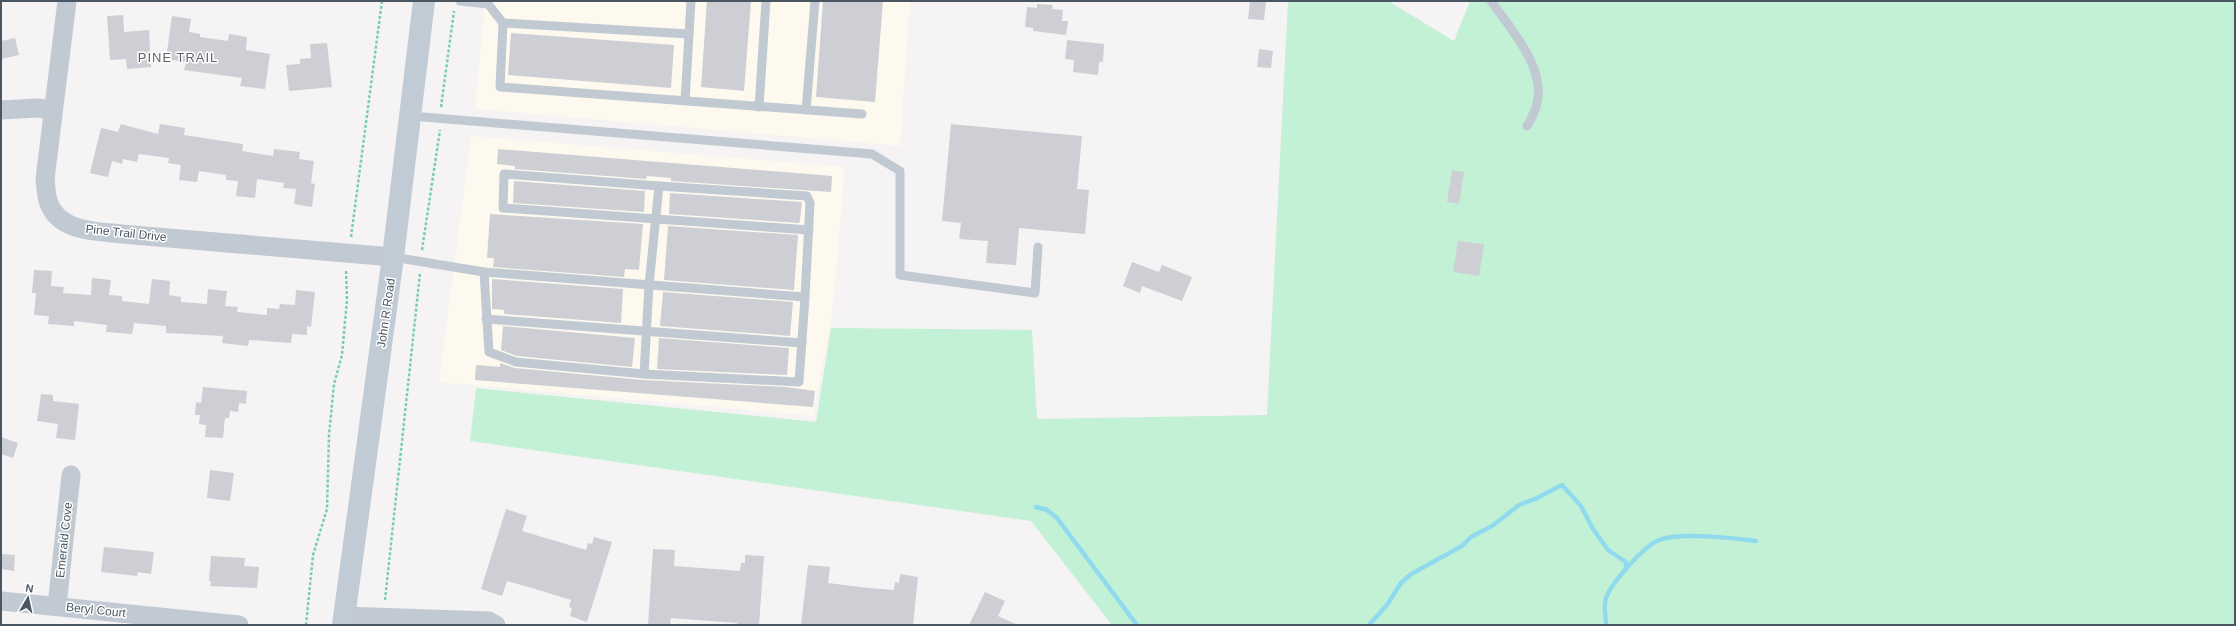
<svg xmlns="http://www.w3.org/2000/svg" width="2236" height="626" viewBox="0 0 2236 626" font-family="Arial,sans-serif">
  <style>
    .commercial { fill: #fdf9ef }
    .green { fill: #c3f1d5 }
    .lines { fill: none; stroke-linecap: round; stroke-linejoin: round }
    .stream { stroke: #90daee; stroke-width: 4.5 }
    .building { fill: #cdcfd5 }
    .path { stroke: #7ad0a6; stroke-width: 2.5; stroke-dasharray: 3 2; stroke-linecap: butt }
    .service { stroke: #c1cad2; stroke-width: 9 }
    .minor { stroke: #c1cad2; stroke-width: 19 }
    .secondary { stroke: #c1cbd6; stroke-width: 22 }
    .labels { text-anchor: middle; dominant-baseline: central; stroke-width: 3; stroke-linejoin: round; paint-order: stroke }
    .street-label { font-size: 12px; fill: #4a5661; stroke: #fff }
    .neighbourhood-label { font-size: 13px; letter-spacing: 1px; fill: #5f6368; stroke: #fff }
  </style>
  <rect width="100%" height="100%" fill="#f5f3f3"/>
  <g class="commercial">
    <polygon points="485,1 910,1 900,146 475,109"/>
    <polygon points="471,136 845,167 832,316 813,416 439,382"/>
  </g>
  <polygon class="green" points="1288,1 1388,1 1454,41 1470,1 2235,1 2235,625 1112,625 1031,521 470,441 476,388 816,422 831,328 1032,330 1037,419 1267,415"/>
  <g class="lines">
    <g class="stream">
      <polyline points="1036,507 1047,510 1057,518 1137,625"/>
      <polyline points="1369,625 1387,605 1401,583 1411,574 1462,546 1471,537 1492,526 1519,505 1535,499 1562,485 1581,506 1593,529 1608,550 1626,562 1626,566"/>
      <path d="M1606,625C1606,617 1603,605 1606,598C1612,582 1644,546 1659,540C1679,532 1734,538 1756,541"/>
    </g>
  </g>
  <g class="building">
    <polygon points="707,1 751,1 744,91 701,87"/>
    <polygon points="823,1 883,1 875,102 816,97"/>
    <polygon points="1250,1 1266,1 1264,20 1248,19"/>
    <polygon points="1037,4 1053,5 1052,9 1063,10 1062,21 1068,21 1066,35 1033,31 1033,28 1025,27 1027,7 1037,8"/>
    <polygon points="123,15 124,32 149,30 151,67 127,69 126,59 110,60 107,16"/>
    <polygon points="172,16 191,19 189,32 200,34 200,37 228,41 229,34 247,37 246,50 270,54 265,89 240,86 242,78 184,70 186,62 166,59"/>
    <polygon points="511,33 674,45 671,88 508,75"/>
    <polygon points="15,38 19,55 1,59 1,41"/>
    <polygon points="1067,40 1104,44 1103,62 1099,62 1098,75 1073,72 1074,60 1065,59"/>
    <polygon points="327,43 332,87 289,91 286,65 300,64 300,59 311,58 310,44"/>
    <polygon points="1259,49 1273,51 1271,68 1257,67"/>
    <polygon points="121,124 158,134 160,124 185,128 184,135 243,144 242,151 273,156 274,149 300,152 299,159 314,161 311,183 315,184 312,207 294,204 296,189 283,188 284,183 257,179 255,198 236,196 238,181 226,180 226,175 199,171 197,182 179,180 181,165 168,163 169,158 139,154 137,162 123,159 122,164 112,161 108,177 90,173 101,128 118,132"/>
    <polygon points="951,124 1082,136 1077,189 1089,190 1085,234 1019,228 1016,265 986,263 988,241 959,239 961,223 942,221"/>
    <polygon points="498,149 832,176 831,192 671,181 671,178 647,176 646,179 515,169 515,166 497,164"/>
    <polygon points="1452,170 1464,172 1459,204 1447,202"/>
    <polygon points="514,181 645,191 644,212 513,203"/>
    <polygon points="670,193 802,202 800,220 799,223 669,214"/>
    <polygon points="490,214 643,224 639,270 625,269 624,277 493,267 494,258 487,258"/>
    <polygon points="668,226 798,235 794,290 664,280"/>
    <polygon points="1458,241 1484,244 1479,276 1453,272"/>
    <polygon points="1132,262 1159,272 1162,265 1192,277 1182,301 1142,286 1140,293 1123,286"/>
    <polygon points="34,270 52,271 51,286 64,287 63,293 91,295 92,278 111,280 109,295 122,296 122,301 149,304 152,279 170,281 169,295 181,297 181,302 207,304 208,289 227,291 225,306 238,307 237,312 267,315 267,308 279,309 280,304 295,305 296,290 315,292 311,327 307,326 307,335 292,334 291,343 249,340 248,346 222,343 223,336 166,333 166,326 134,323 132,334 106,332 107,325 74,321 74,326 48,324 49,316 34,315 36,293 32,293"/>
    <polygon points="492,279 623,289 621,323 504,314 504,310 492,309"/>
    <polygon points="663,292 793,302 790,336 660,326"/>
    <polygon points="503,326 635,338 632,367 517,356 501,350"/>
    <polygon points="659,338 789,348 787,375 657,369"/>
    <polygon points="500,363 515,368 643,380 786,387 815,391 813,407 475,380 476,365 500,367"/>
    <polygon points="203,387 247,391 246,404 239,403 238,412 230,411 229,418 225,418 223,438 205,437 206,425 199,424 200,415 195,415 196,402 201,403"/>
    <polygon points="41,394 53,395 53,401 79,404 75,440 56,438 58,424 37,421"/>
    <polygon points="1,437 18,443 13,458 1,454"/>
    <polygon points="210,470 234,473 230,501 207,498"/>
    <polygon points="506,509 527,516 522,531 586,550 588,543 592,544 594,537 612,542 587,622 570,616 572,608 569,607 571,600 532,588 507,581 502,596 481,589"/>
    <polygon points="104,547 154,552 151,574 138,572 137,576 101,572"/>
    <polygon points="653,549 675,550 674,566 715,569 740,571 741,563 745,563 745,555 764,556 759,625 737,625 737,623 671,618 670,625 648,625"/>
    <polygon points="1,554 15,555 14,571 1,569"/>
    <polygon points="211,556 245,558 244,566 259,567 257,588 210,586 211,581 209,581"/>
    <polygon points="808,565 830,567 828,583 869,588 894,590 895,582 899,583 900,574 918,577 913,625 801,625"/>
    <polygon points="985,592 1005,601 998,616 1018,625 969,625"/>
  </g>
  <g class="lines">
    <g class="path">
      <polyline points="441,107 454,11"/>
      <polyline points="351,237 382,1"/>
      <polyline points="422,250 440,130"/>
      <polyline points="385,600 420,273"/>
      <polyline points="306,625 313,555 327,509 329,435 334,384 342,355 347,300 346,269"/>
    </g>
    <g class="service">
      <polyline points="460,1 488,4 503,23 500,87 862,114"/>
      <path d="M1491,1C1510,28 1546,68 1537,103C1536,111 1531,119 1527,126"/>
      <polyline points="503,23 689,34"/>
      <polyline points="685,101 691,1"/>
      <polyline points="759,107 766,1"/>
      <polyline points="806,110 815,1"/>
      <polyline points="411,116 872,154 900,171 900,275 1035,293 1038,247"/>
      <polyline points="659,186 504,174 503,208 809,230"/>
      <polyline points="393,257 484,272 805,297 799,382 644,374 649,285 659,186 807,196 810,203 805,297"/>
      <polyline points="484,272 489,352 516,362 644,374"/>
      <polyline points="486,319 802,343"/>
    </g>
    <g class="minor">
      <path d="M67,1L45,179C46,186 46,194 48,201C58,232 95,231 122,234L393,257"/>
      <polyline points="1,110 37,108 53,110"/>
      <polyline points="1,601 239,625"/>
      <polyline points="57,606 71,475"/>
      <polyline points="344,616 489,621 496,625"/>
    </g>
    <polyline class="secondary" points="343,625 393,257 424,1"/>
  </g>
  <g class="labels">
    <g class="street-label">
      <text transform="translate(126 233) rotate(6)">Pine Trail Drive</text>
      <text transform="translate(386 313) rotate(-82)">John R Road</text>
      <text transform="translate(64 540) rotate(-84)">Emerald Cove</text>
      <text transform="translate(96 610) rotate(6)">Beryl Court</text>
    </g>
    <g class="neighbourhood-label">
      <text x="178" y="57">PINE TRAIL</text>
    </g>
  </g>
  <rect width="2236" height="626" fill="none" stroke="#4a5661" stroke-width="4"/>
  <g transform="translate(28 598) rotate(9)" stroke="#ffffff" stroke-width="3" paint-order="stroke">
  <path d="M0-3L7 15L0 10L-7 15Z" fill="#4a5661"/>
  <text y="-6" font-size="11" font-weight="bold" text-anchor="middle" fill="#4a5661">N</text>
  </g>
</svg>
